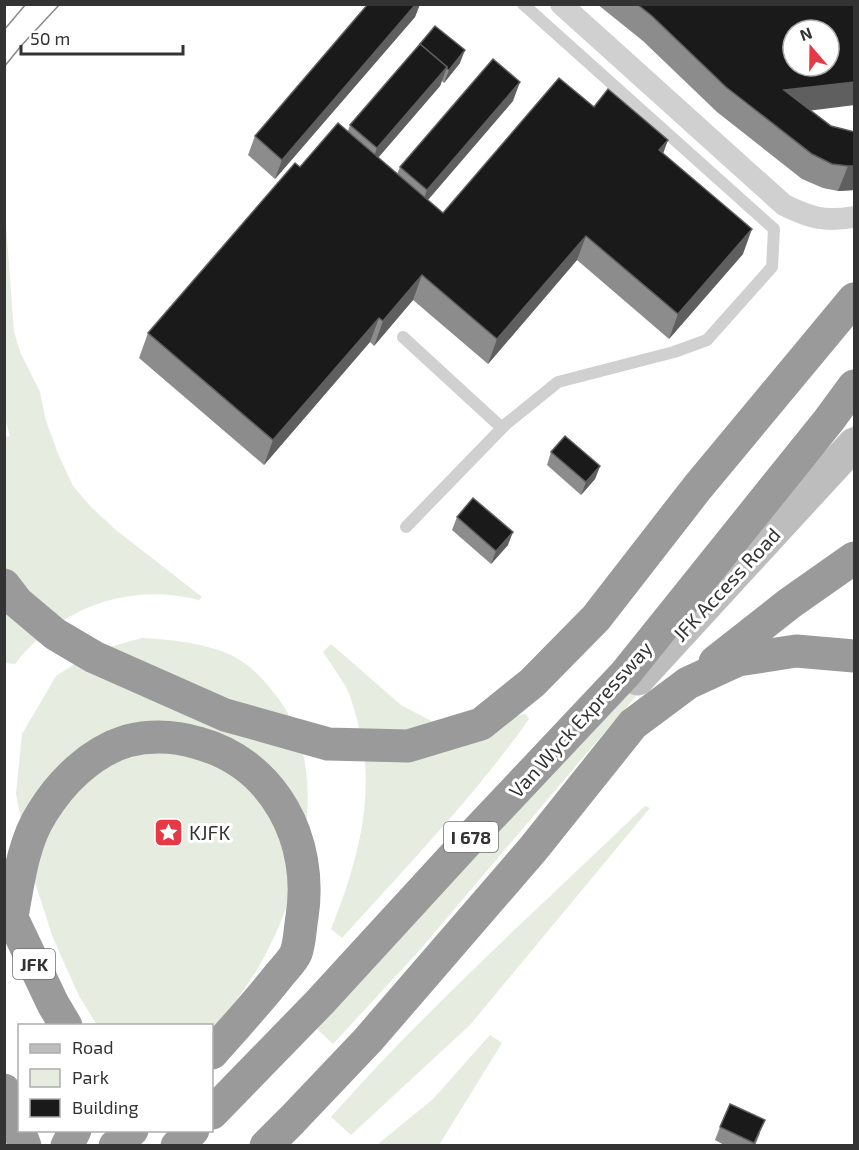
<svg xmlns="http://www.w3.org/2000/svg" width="859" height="1150" viewBox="0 0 859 1150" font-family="'Exo 2',sans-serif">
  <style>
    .green { fill: #e6ecdf }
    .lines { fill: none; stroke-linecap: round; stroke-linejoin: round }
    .lane { stroke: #d0d0d0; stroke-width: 12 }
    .street { stroke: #d0d0d0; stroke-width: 22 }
    .secondary { stroke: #bdbdbd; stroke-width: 33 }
    .highway { stroke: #9a9a9a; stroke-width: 33 }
    .tram { stroke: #888; stroke-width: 1.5 }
    .wall { fill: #8c8c8c }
    .shaded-wall { fill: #5f5f5f }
    .building { fill: #1a1a1a; stroke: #5f5f5f; stroke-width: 1.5; fill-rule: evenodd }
    .labels { text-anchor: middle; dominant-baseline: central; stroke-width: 6; stroke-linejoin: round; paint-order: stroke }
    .shield { fill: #fff; stroke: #707070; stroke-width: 1.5 }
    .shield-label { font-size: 18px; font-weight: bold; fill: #333 }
    .street-label { font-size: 20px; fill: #333; stroke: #fff }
    .poi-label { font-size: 20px; fill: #333; stroke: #fff; text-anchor: start }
  </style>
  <rect width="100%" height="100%" fill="#fff"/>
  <g class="green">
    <path d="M4,198L14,332L21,354L40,392L46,421L59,456L73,486L91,507L116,530L202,597L199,600C128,582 59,608 15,664L4,663V437L10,436L4,415Z"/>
    <polygon points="854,423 854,445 592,747 418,952 333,1044 316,1028 579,736"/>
    <path d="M142,638C173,640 201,642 231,655C252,665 267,683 280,701C332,773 302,889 262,961C248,986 230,1009 212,1031V1026L97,1025L79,996L53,938L30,867L16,794L22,734L56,676L95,651Z"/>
    <path d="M331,644L401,705L441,726L526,714L529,719C474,797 406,867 342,938L331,929C356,866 376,800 360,731C356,717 353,701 346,687C339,675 331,664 323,652Z"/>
    <path d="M645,806L650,808L470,1025L351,1135L331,1117C428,1007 539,908 645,806Z"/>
    <polygon points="490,1035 502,1043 439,1145 377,1145 433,1099"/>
  </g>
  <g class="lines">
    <g class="lane">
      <polyline points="403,337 502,428"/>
      <polyline points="406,527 506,424 558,382 674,352 707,340 772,267 774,229 523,4"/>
    </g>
    <path class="street" d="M561,4L784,205C811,218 824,222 854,217"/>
    <polyline class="secondary" points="638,679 854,444"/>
    <g class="highway">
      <polyline points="4,585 17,602 55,634 94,657 225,715 328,744 408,746 481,724 532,683 596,618 697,488 854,299"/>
      <polyline points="715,662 790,603 854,558"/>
      <polyline points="4,901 53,1004 66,1026"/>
      <path d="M12,917C18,883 23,842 42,813C61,782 91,752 127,741C151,735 175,736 198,743C275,764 314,841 302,917C300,928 300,942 296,953C293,960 285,968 280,974C258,1002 235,1027 212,1053"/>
      <polyline points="4,1090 25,1146"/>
      <polyline points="212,1113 320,1002 477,831 625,674 829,420 854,386"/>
      <polyline points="67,1146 75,1130"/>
      <polyline points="115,1146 132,1130"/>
      <polyline points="177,1146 193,1130"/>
      <polyline points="266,1146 292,1120 368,1040 533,849 633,724 688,683 738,660 796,651 854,656"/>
    </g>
    <g class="tram">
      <polyline points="4,30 26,4"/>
      <polyline points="4,67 21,46 60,4"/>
    </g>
  </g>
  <g class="wall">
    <polygon points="368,4 420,4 415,17 275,179 248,155 255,136"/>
    <polygon points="597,4 855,4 811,111 831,126 855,132 855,190 838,191 823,188 802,179 717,112 643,41"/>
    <polygon points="420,44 460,63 444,83 442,81 440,86 378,158 397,174 400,167 513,101 428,200 443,213 594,107 663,153 743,254 669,339 577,260 488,364 413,300 374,346 370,342 264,465 139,358 148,333 300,167 348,131 350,125"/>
    <polygon points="551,452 600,466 595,479 581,495 547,465"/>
    <polygon points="457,517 508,545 491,564 452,530"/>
    <polygon points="720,1127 760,1133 755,1146 726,1146 715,1140"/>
  </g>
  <g class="shaded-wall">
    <polygon points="416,4 420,4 415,17 275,179 282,160"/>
    <polygon points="465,50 460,63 444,83 449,70"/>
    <polygon points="447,67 440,86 370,167 377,148"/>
    <polygon points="520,82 513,101 420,209 427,190"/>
    <polygon points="855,82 855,105 775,115 784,90"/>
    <polygon points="668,140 659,165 659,150"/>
    <polygon points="848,166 855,166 855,190 838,191"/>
    <polygon points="752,229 743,254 669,339 678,314"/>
    <polygon points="586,236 577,260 488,364 497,339"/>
    <polygon points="422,275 413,300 374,346 383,321"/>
    <polygon points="379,318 370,342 264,465 273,440"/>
    <polygon points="600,466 595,479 581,495 586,482"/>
    <polygon points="513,532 508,545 491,564 496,551"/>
  </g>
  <g class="building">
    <polygon points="368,4 416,4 282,160 255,136"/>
    <path d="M637,4H855V82L784,90L831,126L855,132V166H848L832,164L812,154L726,87L652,16ZM793,30H829V66H793Z"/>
    <polygon points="435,26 465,50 449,70 446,68 447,67 420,44"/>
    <polygon points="420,44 447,67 377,148 350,125"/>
    <polygon points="493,59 520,82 427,190 400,167"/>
    <polygon points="559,78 594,107 608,89 668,140 659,150 752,229 678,314 586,236 497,339 422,275 383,321 379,318 273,440 148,333 295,163 300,167 338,123 443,213"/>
    <polygon points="565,436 600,466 586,482 551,452"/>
    <polygon points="473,498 513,532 496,551 457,517"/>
    <polygon points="730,1104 765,1120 754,1143 720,1127"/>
  </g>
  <defs>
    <symbol id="sight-square" viewBox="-11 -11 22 22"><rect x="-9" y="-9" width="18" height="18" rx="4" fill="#e63946" stroke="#fff"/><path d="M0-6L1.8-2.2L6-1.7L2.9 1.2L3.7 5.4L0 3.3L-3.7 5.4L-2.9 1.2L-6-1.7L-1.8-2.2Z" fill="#fff"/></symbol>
  </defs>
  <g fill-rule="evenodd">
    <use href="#sight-square" x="152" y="816" width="33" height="33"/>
  </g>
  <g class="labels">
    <g class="shield">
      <rect x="444" y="822" width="54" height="30" rx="4.5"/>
      <rect x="13" y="949" width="42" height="30" rx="4.5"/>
    </g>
    <g class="shield-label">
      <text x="471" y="837">I 678</text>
      <text x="34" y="964">JFK</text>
    </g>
    <g class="street-label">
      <text transform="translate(726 584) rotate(-47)">JFK Access Road</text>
      <text transform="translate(580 719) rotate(-48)">Van Wyck Expressway</text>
    </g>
    <g class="poi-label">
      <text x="189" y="832">KJFK</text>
    </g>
  </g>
  <rect width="859" height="1150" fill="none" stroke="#333333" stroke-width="12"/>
  <rect x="18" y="1024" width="195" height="108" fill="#ffffff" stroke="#adadad" stroke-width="1.5"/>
  <rect x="30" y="1044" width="30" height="9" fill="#bdbdbd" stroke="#adadad" stroke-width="1.5"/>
  <text x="72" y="1054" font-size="18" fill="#333333">Road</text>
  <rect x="30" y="1069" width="30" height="18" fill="#e6ecdf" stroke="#adadad" stroke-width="1.5"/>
  <text x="72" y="1084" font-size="18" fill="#333333">Park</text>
  <rect x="30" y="1099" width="30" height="18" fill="#1a1a1a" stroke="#adadad" stroke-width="1.5"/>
  <text x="72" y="1114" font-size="18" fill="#333333">Building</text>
  <g transform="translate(811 48) rotate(340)"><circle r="28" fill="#ffffff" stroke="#adadad" stroke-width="1.5"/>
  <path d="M0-4.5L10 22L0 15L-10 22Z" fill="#e63946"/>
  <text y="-9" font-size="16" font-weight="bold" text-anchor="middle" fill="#333333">N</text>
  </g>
  <path d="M21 45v9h162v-9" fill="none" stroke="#333333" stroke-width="3"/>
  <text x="30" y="45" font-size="18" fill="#333333" stroke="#ffffff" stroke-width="4.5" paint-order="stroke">50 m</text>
</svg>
